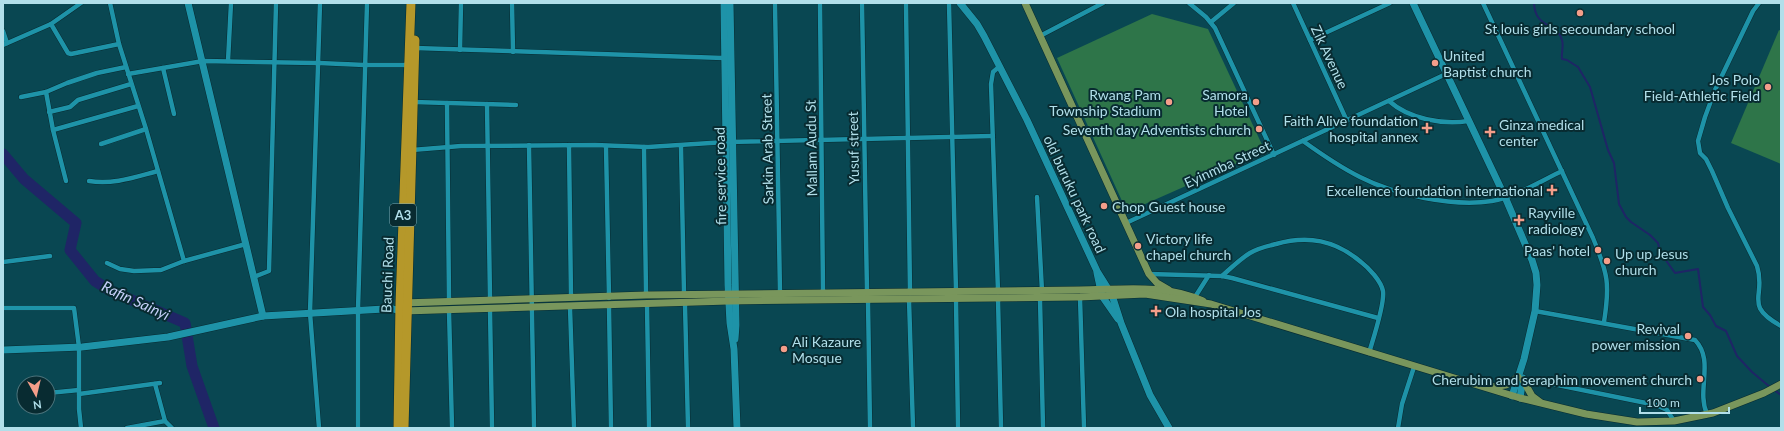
<svg xmlns="http://www.w3.org/2000/svg" width="1784" height="431" viewBox="0 0 1784 431" font-family="Lato,sans-serif">
  <style>
    .pitch { fill: #2e7549 }
    .lines { fill: none; stroke-linecap: round; stroke-linejoin: round }
    .stream { stroke: #1f2566; stroke-width: 2 }
    .river { stroke: #1f2566; stroke-width: 11 }
    .street-casing { stroke: #082b31; stroke-width: 5.5 }
    .secondary-casing { stroke: #082b31; stroke-width: 8 }
    .primary-casing { stroke: #082b31; stroke-width: 8 }
    .highway-casing { stroke: #082b31; stroke-width: 10 }
    .street { stroke: #1e93a8; stroke-width: 4.5 }
    .secondary { stroke: #1e93a8; stroke-width: 7 }
    .primary { stroke: #79965c; stroke-width: 7 }
    .highway { stroke: #b5982a; stroke-width: 9 }
    .poi-dot { fill: #f49e8a; stroke: #082b31; stroke-width: 1.5 }
    .labels { text-anchor: middle; dominant-baseline: central; stroke-width: 4; stroke-linejoin: round; paint-order: stroke }
    .shield { fill: #082b31; stroke: #7ea9b2; stroke-width: 1 }
    .shield-label { font-size: 13px; font-weight: bold; fill: #b1dfea }
    .poi-label { font-size: 14px; fill: #b1dfea; stroke: #082b31; text-anchor: end }
    .street-label { font-size: 14px; fill: #b1dfea; stroke: #082b31 }
    .water-label { font-size: 15px; font-style: italic; fill: #c6d0f9; stroke: #082b31 }
  </style>
  <rect width="100%" height="100%" fill="#094752"/>
  <g class="pitch">
    <polygon points="1152,14 1208,29 1265,151 1127,212 1057,58"/>
    <polygon points="1779,30 1781,31 1781,164 1731,143"/>
  </g>
  <g class="lines">
    <g class="stream">
      <path d="M1534,3C1535,29 1557,22 1562,40C1564,46 1561,53 1562,59L1567,60L1578,67L1590,87L1608,150L1614,163L1619,204L1626,217L1631,222L1650,235L1658,243L1660,252L1675,273L1698,269L1703,307L1710,315L1716,326L1726,331L1737,356L1752,372L1770,387"/>
      <polyline points="1774,390 1781,395"/>
    </g>
    <polyline class="river" points="3,154 24,179 76,223 70,250 95,281 111,291 185,323 192,366 214,428"/>
    <defs>
      <g id="street">
        <polyline points="110,3 119,44 146,129 184,261"/>
        <polyline points="512,3 513,52"/>
        <polyline points="775,3 780,294"/>
        <polyline points="820,3 823,294"/>
        <polyline points="862,3 867,293"/>
        <polyline points="906,3 910,293"/>
        <polyline points="949,3 956,292"/>
        <polyline points="1189,3 1206,17 1215,28 1274,155"/>
        <polyline points="1293,3 1347,121"/>
        <path d="M1483,3L1593,238C1608,274 1610,284 1604,322"/>
        <path d="M1759,3L1753,11L1715,90L1705,117L1698,141L1700,153L1706,159L1712,171L1728,208L1757,266C1767,297 1742,304 1781,326"/>
        <polyline points="1211,22 1234,3"/>
        <polyline points="51,24 68,53 71,54 119,44"/>
        <polyline points="3,31 7,43"/>
        <polyline points="1040,36 1103,3"/>
        <polyline points="1310,40 1390,3"/>
        <polyline points="3,45 51,24 81,3"/>
        <polyline points="415,48 724,58"/>
        <polyline points="460,50 461,3"/>
        <polyline points="228,61 231,3"/>
        <polyline points="163,68 174,114"/>
        <polyline points="128,74 203,61 319,63 365,65 408,65"/>
        <polyline points="46,92 53,130 66,181"/>
        <polyline points="21,97 46,92 67,83 97,73 126,67"/>
        <path d="M1389,101C1409,119 1443,125 1468,121"/>
        <polyline points="413,102 516,105"/>
        <polyline points="447,103 449,301"/>
        <polyline points="487,104 490,299"/>
        <polyline points="49,112 70,107 78,100 131,84"/>
        <polyline points="53,130 138,106"/>
        <path d="M1303,141C1321,154 1340,167 1360,177C1395,195 1453,207 1492,201C1515,197 1541,181 1562,171"/>
        <polyline points="101,144 146,129"/>
        <polyline points="529,145 534,428"/>
        <polyline points="569,145 571,298"/>
        <polyline points="606,146 609,298"/>
        <polyline points="681,146 684,295"/>
        <polyline points="644,147 646,295"/>
        <polyline points="412,150 461,146 595,145 648,147 726,142 993,136"/>
        <path d="M89,181C113,185 135,177 158,171"/>
        <polyline points="1037,197 1042,291"/>
        <polyline points="1126,223 1446,74"/>
        <polyline points="3,262 50,256"/>
        <polyline points="107,263 120,269 134,271 161,270 184,261 246,244"/>
        <polyline points="1149,274 1222,276 1232,278 1378,318"/>
        <path d="M1222,276C1231,268 1240,259 1250,253C1258,248 1268,246 1276,244C1308,235 1335,240 1361,262C1369,268 1381,281 1383,291C1385,304 1373,339 1369,353"/>
        <polyline points="254,277 269,271 276,3"/>
        <polyline points="998,292 991,84 993,72 1000,66"/>
        <polyline points="1080,297 1084,428"/>
        <polyline points="1195,297 1209,275"/>
        <polyline points="998,298 1001,428"/>
        <polyline points="1040,298 1043,428"/>
        <polyline points="909,299 913,428"/>
        <polyline points="956,299 958,428"/>
        <polyline points="868,300 870,428"/>
        <polyline points="647,304 649,428"/>
        <polyline points="685,304 688,428"/>
        <polyline points="609,305 611,428"/>
        <polyline points="570,307 574,428"/>
        <polyline points="3,308 74,308 79,347 79,409 81,428"/>
        <polyline points="490,308 492,428"/>
        <polyline points="449,310 452,428"/>
        <path d="M1535,311L1695,340C1715,361 1696,390 1707,414"/>
        <polyline points="1523,378 1656,405 1667,410 1674,421"/>
        <polyline points="155,384 165,421 172,428"/>
        <polyline points="48,393 79,390"/>
        <polyline points="79,394 160,383"/>
        <polyline points="127,428 165,421"/>
        <polyline points="319,428 310,313 320,3"/>
        <polyline points="358,428 358,310 367,3"/>
        <polyline points="1398,428 1402,404 1414,367"/>
      </g>
      <g id="secondary">
        <polyline points="188,3 263,316"/>
        <polyline points="724,3 728,285 730,323 734,349 737,428"/>
        <polyline points="730,3 736,325 735,339"/>
        <polyline points="960,3 977,24 984,36 1027,120 1097,271 1112,295 1121,323 1150,395 1169,428"/>
        <polyline points="1413,3 1505,197 1532,260 1536,273 1537,285 1535,311 1524,359 1512,396"/>
        <polyline points="1097,273 1102,296 1118,319"/>
        <polyline points="3,350 82,347 168,337 263,316 384,309 390,308 400,311"/>
        <polyline points="1520,398 1523,378"/>
      </g>
      <g id="primary">
        <polyline points="1025,3 1149,274 1157,283 1169,290"/>
        <path d="M403,303L646,295L1078,290C1119,290 1164,283 1203,301"/>
        <polyline points="404,311 729,301 1080,297 1145,294 1211,304 1520,398 1586,414 1637,422 1674,421 1713,413 1764,393 1781,384"/>
        <polyline points="1523,380 1532,396 1540,402"/>
        <polyline points="1489,387 1506,385 1518,377"/>
      </g>
      <g id="highway">
        <polyline points="398,428 400,303 411,3"/>
        <polyline points="404,428 415,40"/>
      </g>
    </defs>
    <use href="#street" class="street-casing"/>
    <use href="#secondary" class="secondary-casing"/>
    <use href="#primary" class="primary-casing"/>
    <use href="#highway" class="highway-casing"/>
    <use href="#street" class="street"/>
    <use href="#secondary" class="secondary"/>
    <use href="#primary" class="primary"/>
    <use href="#highway" class="highway"/>
  </g>
  <g class="poi-dot">
    <circle cx="1580" cy="13" r="4"/>
    <circle cx="1435" cy="63" r="4"/>
    <circle cx="1768" cy="87" r="4"/>
    <circle cx="1169" cy="102" r="4"/>
    <circle cx="1256" cy="102" r="4"/>
    <path d="M1425 122h4v4h4v4h-4v4h-4v-4h-4v-4h4z"/>
    <circle cx="1259" cy="129" r="4"/>
    <path d="M1488 126h4v4h4v4h-4v4h-4v-4h-4v-4h4z"/>
    <path d="M1550 184h4v4h4v4h-4v4h-4v-4h-4v-4h4z"/>
    <circle cx="1104" cy="206" r="4"/>
    <path d="M1517 214h4v4h4v4h-4v4h-4v-4h-4v-4h4z"/>
    <circle cx="1138" cy="246" r="4"/>
    <circle cx="1598" cy="250" r="4"/>
    <circle cx="1607" cy="261" r="4"/>
    <path d="M1154 305h4v4h4v4h-4v4h-4v-4h-4v-4h4z"/>
    <circle cx="1688" cy="336" r="4"/>
    <circle cx="784" cy="349" r="4"/>
    <circle cx="1700" cy="379" r="4"/>
  </g>
  <g class="labels">
    <rect class="shield" x="390" y="204" width="26" height="22" rx="3"/>
    <g class="shield-label">
      <text x="403" y="215">A3</text>
    </g>
    <g class="poi-label">
      <text x="1580" y="28" text-anchor="middle">St louis girls secoundary school</text>
      <text x="1443" y="55" text-anchor="start">United<tspan x="1443" dy="16">Baptist church</tspan></text>
      <text x="1760" y="79">Jos Polo<tspan x="1760" dy="16">Field-Athletic Field</tspan></text>
      <text x="1161" y="94">Rwang Pam<tspan x="1161" dy="16">Township Stadium</tspan></text>
      <text x="1248" y="94">Samora<tspan x="1248" dy="16">Hotel</tspan></text>
      <text x="1418" y="120">Faith Alive foundation<tspan x="1418" dy="16">hospital annex</tspan></text>
      <text x="1499" y="124" text-anchor="start">Ginza medical<tspan x="1499" dy="16">center</tspan></text>
      <text x="1251" y="129">Seventh day Adventists church</text>
      <text x="1543" y="190">Excellence foundation international</text>
      <text x="1112" y="206" text-anchor="start">Chop Guest house</text>
      <text x="1528" y="212" text-anchor="start">Rayville<tspan x="1528" dy="16">radiology</tspan></text>
      <text x="1146" y="238" text-anchor="start">Victory life<tspan x="1146" dy="16">chapel church</tspan></text>
      <text x="1590" y="250">Paas' hotel</text>
      <text x="1615" y="253" text-anchor="start">Up up Jesus<tspan x="1615" dy="16">church</tspan></text>
      <text x="1165" y="311" text-anchor="start">Ola hospital Jos</text>
      <text x="1680" y="328">Revival<tspan x="1680" dy="16">power mission</tspan></text>
      <text x="792" y="341" text-anchor="start">Ali Kazaure<tspan x="792" dy="16">Mosque</tspan></text>
      <text x="1692" y="379">Cherubim and seraphim movement church</text>
    </g>
    <g class="street-label">
      <text transform="translate(1330 57) rotate(65)">Zik Avenue</text>
      <text transform="translate(811 148) rotate(-91)">Mallam Audu St</text>
      <text transform="translate(853 148) rotate(-91)">Yusuf street</text>
      <text transform="translate(767 149) rotate(-91)">Sarkin Arab Street</text>
      <text transform="translate(1227 164) rotate(-25)">Eyinmba Street</text>
      <text transform="translate(720 176) rotate(-91)">fire service road</text>
      <text transform="translate(1075 194) rotate(65)">old buruku park road</text>
      <text transform="translate(387 275) rotate(-88)">Bauchi Road</text>
    </g>
    <g class="water-label">
      <text transform="translate(136 300) rotate(25)">Rafin Sainyi</text>
    </g>
  </g>
  <rect width="1784" height="431" fill="none" stroke="#b1dfea" stroke-width="8"/>
  <g transform="translate(36 395) rotate(172)"><circle r="19" fill="#082b31" stroke="#4c737b"/>
  <path d="M0-3L7 15L0 10L-7 15Z" fill="#f49e8a"/>
  <text y="-6" font-size="11" font-weight="bold" text-anchor="middle" fill="#b1dfea">N</text>
  </g>
  <path d="M1640 407v6h89v-6" fill="none" stroke="#b1dfea" stroke-width="2"/>
  <text x="1646" y="407" font-size="12" fill="#b1dfea" stroke="#082b31" stroke-width="3" paint-order="stroke">100 m</text>
</svg>
